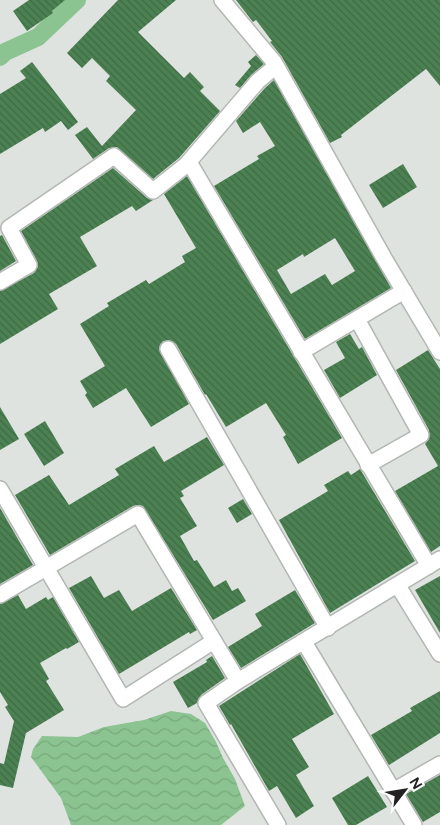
<svg xmlns="http://www.w3.org/2000/svg" width="440" height="825" viewBox="0 0 440 825" font-family="Figtree,sans-serif">
  <style>
    .water { fill: url(#water-waves) }
    .lines { fill: none; stroke-linecap: round; stroke-linejoin: round }
    .canal { stroke: #8bc491; stroke-width: 18 }
    .building { fill: url(#building-back-hatch); fill-rule: evenodd }
    .street-casing { stroke: #b3b7b3; stroke-width: 18 }
    .street { stroke: #fff; stroke-width: 15 }
  </style>
  <defs>
    <pattern id="water-waves" width="16" height="10" patternUnits="userSpaceOnUse" patternTransform="scale(1.25)"><rect width="16" height="10" fill="#8bc491"/><path d="M0 5q4-4 8 0t8 0" fill="none" stroke="#78a87d"/></pattern>
    <pattern id="building-back-hatch" width="6" height="6" patternUnits="userSpaceOnUse" patternTransform="scale(1.25)"><rect width="6" height="6" fill="#4c8253"/><path d="M-1 5l2 2M0 0l6 6M5-1l2 2" fill="none" stroke="#3f6a44"/></pattern>
  </defs>
  <rect width="100%" height="100%" fill="#dfe3df"/>
  <polygon class="water" points="171,711 191,714 205,723 216,742 223,758 235,779 245,806 221,825 71,825 61,798 31,757 33,749 42,736 78,737 104,727 144,720"/>
  <g class="lines">
    <polyline class="canal" points="0,57 5,52 38,37 77,0"/>
  </g>
  <g class="building">
    <polygon points="29,0 65,0 52,11 53,13 27,31 13,11"/>
    <polygon points="118,0 176,0 138,32 184,78 190,72 204,87 200,91 220,111 179,158 153,179 117,147 109,148 93,159 75,135 87,127 102,146 136,110 106,81 110,76 92,58 82,68 67,53"/>
    <polygon points="236,0 440,0 440,86 426,69 341,135 342,137 330,143 282,57 270,42 272,41 256,20 253,22"/>
    <polygon points="256,55 264,64 251,75 240,88 235,85 251,66 248,62"/>
    <polygon points="32,62 78,122 68,130 61,121 45,132 43,128 0,154 0,94 26,78 20,71"/>
    <path d="M274,80L391,288L305,339L214,186L259,159L257,156L275,146L260,122L243,133L236,121L265,88ZM335,238L355,271L332,285L325,274L291,294L277,270L303,254L304,257Z"/>
    <polygon points="403,164 417,187 383,208 369,185"/>
    <polygon points="113,168 147,198 153,200 136,211 132,206 80,237 97,266 49,294 58,309 0,344 0,291 34,273 38,266 37,261 21,231"/>
    <polygon points="187,176 342,438 298,464 283,437 286,435 266,403 226,427 206,394 205,395 176,344 172,341 163,341 160,345 159,349 189,404 151,427 126,388 93,408 85,395 87,393 80,381 105,366 80,324 109,306 107,303 146,280 149,284 185,262 182,256 196,248 164,194"/>
    <polygon points="2,235 16,261 0,271 0,236"/>
    <polygon points="350,334 359,349 362,347 377,375 340,398 324,370 345,358 336,342"/>
    <polygon points="428,350 440,369 440,546 431,552 395,491 438,466 425,444 429,439 429,430 396,370"/>
    <polygon points="0,407 19,439 0,450"/>
    <polygon points="45,421 64,453 44,466 24,434"/>
    <polygon points="207,437 224,465 181,491 184,496 180,498 197,526 180,536 194,561 197,560 214,587 226,580 232,591 238,588 246,601 213,620 143,506 138,505 133,506 50,555 15,495 49,475 69,505 119,475 115,469 154,446 164,462"/>
    <polygon points="360,469 415,561 330,613 279,520 328,491 324,485 348,471 351,475"/>
    <polygon points="243,499 252,514 237,523 228,508"/>
    <polygon points="0,508 33,565 0,584"/>
    <polygon points="91,576 104,598 119,590 132,611 171,588 197,630 190,634 189,632 119,674 69,588"/>
    <polygon points="440,576 440,633 415,590"/>
    <polygon points="295,590 315,623 241,668 228,647 262,626 255,614"/>
    <polygon points="18,595 26,609 46,597 48,600 53,597 79,642 67,649 66,648 40,663 49,679 46,681 64,710 26,733 13,788 0,785 0,763 4,764 14,721 5,707 8,705 0,692 0,604"/>
    <polygon points="300,654 334,714 292,739 309,767 296,775 314,806 296,818 277,786 269,791 231,724 230,725 219,706"/>
    <polygon points="212,656 225,678 201,695 197,703 188,708 173,682 207,662 206,660"/>
    <polygon points="440,691 440,733 389,765 371,735 412,711 410,708"/>
    <polygon points="440,775 440,812 423,822 406,794"/>
    <polygon points="368,776 387,807 356,825 348,825 332,798"/>
  </g>
  <g class="lines">
    <defs>
      <g id="street">
        <polyline points="222,0 274,62 384,258 440,352"/>
        <polyline points="189,162 429,566"/>
        <polyline points="0,282 29,265 9,228 114,156 153,191 186,165 258,81 276,66"/>
        <polyline points="357,319 421,435 368,465"/>
        <polyline points="168,349 328,628"/>
        <polyline points="301,352 404,291"/>
        <polyline points="0,489 123,699 214,641"/>
        <polyline points="398,586 440,654"/>
        <polyline points="0,595 138,514 238,681 206,703 278,825"/>
        <polyline points="304,642 414,825"/>
        <polyline points="238,681 440,559"/>
        <polyline points="393,791 440,764"/>
      </g>
    </defs>
    <use href="#street" class="street-casing"/>
    <use href="#street" class="street"/>
  </g>
  <g transform="translate(405 790) rotate(59)" stroke="#ffffff" stroke-width="4" paint-order="stroke">
  <path d="M0-4L9 19L0 12L-9 19Z" fill="#212221"/>
  <text y="-8" font-size="14" font-weight="bold" text-anchor="middle" fill="#212221">N</text>
  </g>
</svg>
